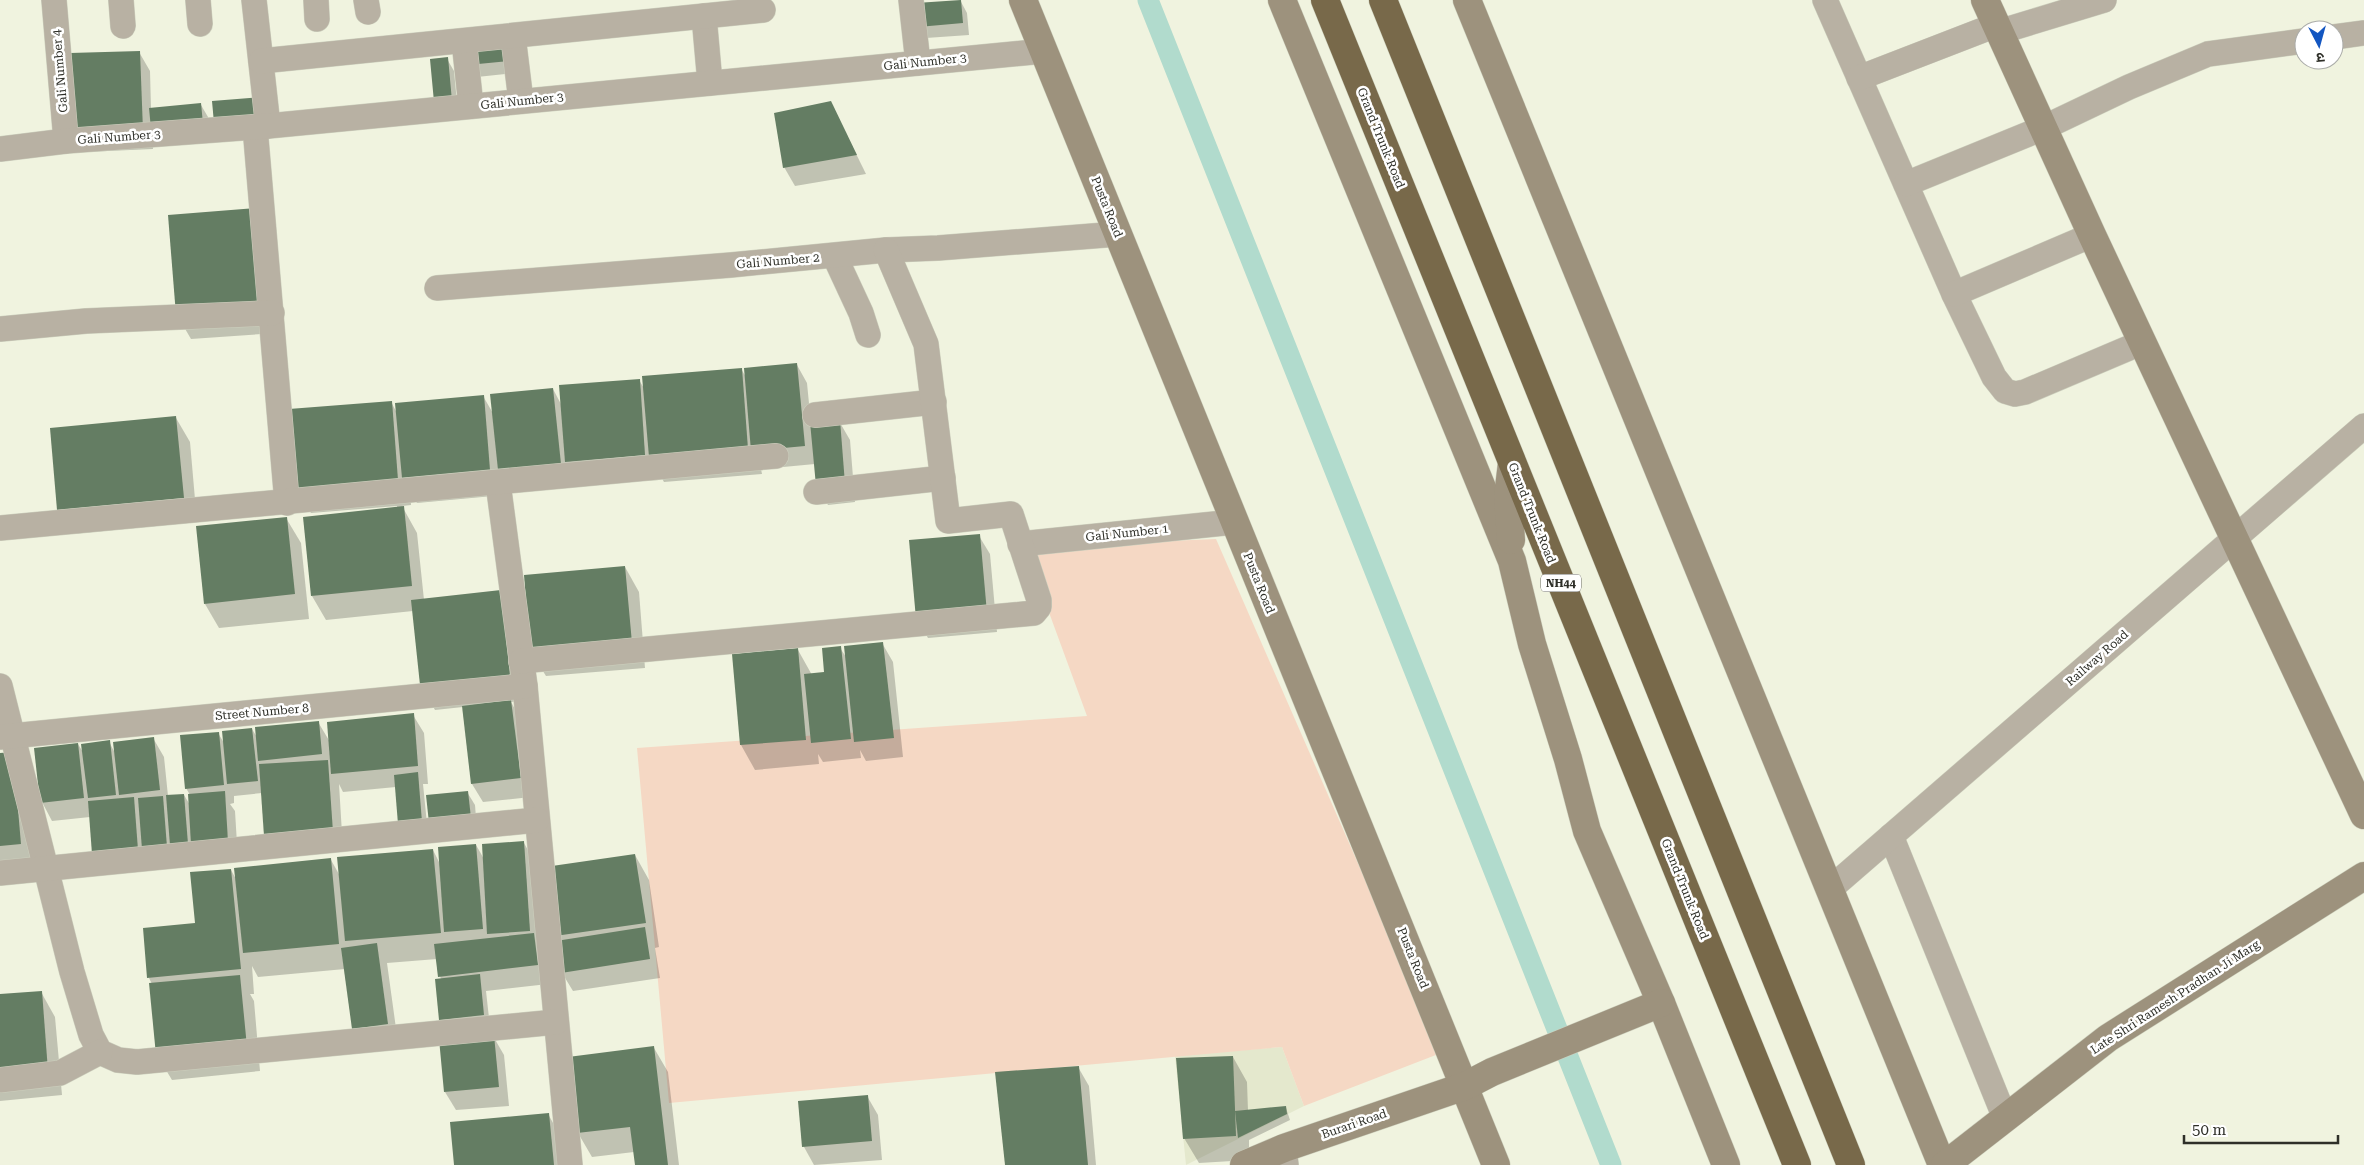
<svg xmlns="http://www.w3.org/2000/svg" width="2364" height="1165" viewBox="0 0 2364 1165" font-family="'Roboto Serif','Noto Sans Devanagari',serif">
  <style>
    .built { fill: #e4e8cd }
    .green { fill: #f5d8c4 }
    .shadow { fill: #0003 }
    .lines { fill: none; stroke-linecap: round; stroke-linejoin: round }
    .canal { stroke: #b1dbcd; stroke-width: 21 }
    .building { fill: #647d63 }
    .street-casing { stroke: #cdd0be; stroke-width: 26 }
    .secondary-casing { stroke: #cdd0be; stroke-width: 29 }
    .highway-casing { stroke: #cdd0be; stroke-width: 29 }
    .street { stroke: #b8b1a3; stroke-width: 25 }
    .secondary { stroke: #9d927d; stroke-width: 28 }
    .highway { stroke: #78694a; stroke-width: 28 }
    .labels { text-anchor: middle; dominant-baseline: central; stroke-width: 5; stroke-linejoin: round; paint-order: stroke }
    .shield { fill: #fff; stroke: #6d6d68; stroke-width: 1 }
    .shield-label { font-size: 11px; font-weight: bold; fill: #2e2f28 }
    .street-label { font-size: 12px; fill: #2e2f28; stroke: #fff }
  </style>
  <rect width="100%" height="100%" fill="#f0f3df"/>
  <polygon class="built" points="1282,1047 1304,1106 1186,1165 1175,1056"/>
  <polygon class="green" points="1216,539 1441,1053 1304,1106 1282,1047 669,1103 637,748 1087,716 1025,547"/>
  <g class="shadow">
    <polygon points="960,0 967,13 969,35 926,38 919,26"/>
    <polygon points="506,50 515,73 477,77 470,65"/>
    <polygon points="139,52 150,71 151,109 201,105 208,117 210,136 152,129 153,149 85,152"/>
    <polygon points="447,59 454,71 458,113 442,114"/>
    <polygon points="831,103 866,174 795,186 784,167"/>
    <polygon points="169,216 277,333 191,339 177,315"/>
    <polygon points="797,365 807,383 811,424 839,421 850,440 855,502 828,505 817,486 815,464 761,469 762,474 664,482 658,471 659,480 510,488 504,495 417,503 410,490 411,505 402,506 417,533 424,600 501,591 524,700 511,702 521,720 531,797 483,802 472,784 463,707 435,710 421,685 413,611 326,620 312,596 397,508 397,506 311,513 296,488 391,402 397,413 483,396 494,415 553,389 562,406 639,380 645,390 741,369 746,377"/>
    <polygon points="176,418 190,442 197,522 73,534 58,509"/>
    <polygon points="286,518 301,543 309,619 219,628 205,604"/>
    <polygon points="979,536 990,554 997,632 928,638 917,619"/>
    <polygon points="625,567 639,592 645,668 546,676 531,652"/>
    <polygon points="882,643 893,662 903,757 866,761 860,750 861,758 823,762 818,754 819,764 755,770 741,745 733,655 798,650 812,675 826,673 840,648 846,657"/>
    <polygon points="413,715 424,733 428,784 423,784 428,834 396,787 343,792 339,784 343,850 262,793 234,796 234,803 230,804 235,811 238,860 151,861 90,817 52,821 42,802 78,744 84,754 109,742 115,753 153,738 164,757 168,796 184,795 190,805 190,795 186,788 218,733 224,743 252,729 258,739 318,722 330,742"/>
    <polygon points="0,754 23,772 31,863 0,865"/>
    <polygon points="467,792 475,805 477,830 428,797"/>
    <polygon points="524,843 534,861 548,984 486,991 490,1027 447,1031 440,1019 441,980 437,959 387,963 398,1043 353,1029 345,969 258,977 252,966 254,994 250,994 254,1001 260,1071 172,1080 157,1055 152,984 149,978 196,924 231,870 237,881 331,860 340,876 433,850 440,864 476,845 484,859"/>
    <polygon points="635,855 649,880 659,947 655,948 660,978 573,991 562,973 557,936"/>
    <polygon points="41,992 55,1017 62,1095 0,1101 0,996"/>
    <polygon points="493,1036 504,1055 509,1106 456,1110 445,1092"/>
    <polygon points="654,1048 668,1072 679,1165 636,1165 634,1152 592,1157 578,1133"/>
    <polygon points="1233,1057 1247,1082 1248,1111 1286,1108 1290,1120 1249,1140 1249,1160 1199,1163 1184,1138"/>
    <polygon points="1078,1067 1089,1086 1096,1165 1006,1165"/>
    <polygon points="867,1096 878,1115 882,1160 814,1165 804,1147 800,1102"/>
    <polygon points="548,1114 562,1139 565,1165 455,1165"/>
  </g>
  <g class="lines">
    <polyline class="canal" points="1148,0 1611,1165"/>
  </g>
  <g class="building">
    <polygon points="961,0 963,23 918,27 916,3"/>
    <polygon points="507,48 509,61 468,65 467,52"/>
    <polygon points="140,51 143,131 73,133 70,53"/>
    <polygon points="448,57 452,101 434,102 430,59"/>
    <polygon points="264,97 266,120 214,123 212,101"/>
    <polygon points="831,101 857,155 783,168 774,113"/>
    <polygon points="201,103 203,124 151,129 149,108"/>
    <polygon points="256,208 264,308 176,315 168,215"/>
    <polygon points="797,363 805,446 751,451 744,368"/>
    <polygon points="742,368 748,449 649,457 642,376"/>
    <polygon points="640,379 645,455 565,462 559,385"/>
    <polygon points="553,388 561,464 498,470 490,394"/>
    <polygon points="484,395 490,470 402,478 395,403"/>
    <polygon points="392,401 398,480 295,489 289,409"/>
    <polygon points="176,416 184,498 57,510 50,428"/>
    <polygon points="840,420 845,484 816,486 810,422"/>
    <polygon points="404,506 412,586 311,596 303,517"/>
    <polygon points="287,517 295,594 204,604 196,526"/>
    <polygon points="980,534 987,613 916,619 909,540"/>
    <polygon points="625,566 632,643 530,652 524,575"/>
    <polygon points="501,590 510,676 420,685 411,600"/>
    <polygon points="883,642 894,738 854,742 844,646"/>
    <polygon points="841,646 851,739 811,743 804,674 824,672 822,648"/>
    <polygon points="798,648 806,740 740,745 732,654"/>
    <polygon points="511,700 521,778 471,784 462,706"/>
    <polygon points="414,713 418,766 331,774 327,722"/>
    <polygon points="319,721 322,754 258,761 255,727"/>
    <polygon points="252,728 258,781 227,784 222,731"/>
    <polygon points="219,732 224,785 185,789 180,735"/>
    <polygon points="154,737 160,790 119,795 113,742"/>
    <polygon points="110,740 116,795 88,798 81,744"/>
    <polygon points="78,743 84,798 40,803 34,748"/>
    <polygon points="13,752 21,844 0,846 0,753"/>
    <polygon points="328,760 333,832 264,836 259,764"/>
    <polygon points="418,772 422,822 398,824 394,775"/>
    <polygon points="225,791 228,842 191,844 188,794"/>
    <polygon points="468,791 471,818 429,823 426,795"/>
    <polygon points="184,794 188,844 170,845 166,795"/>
    <polygon points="163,796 167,847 142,849 138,798"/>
    <polygon points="134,797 138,850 92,854 88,801"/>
    <polygon points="524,841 530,931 487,934 482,844"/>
    <polygon points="476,844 483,929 444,932 438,847"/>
    <polygon points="433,849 441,933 345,941 337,857"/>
    <polygon points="635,854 646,923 555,936 545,867"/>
    <polygon points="331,858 339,944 243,953 234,868"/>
    <polygon points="231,869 241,969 147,978 143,928 195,923 190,872"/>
    <polygon points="645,927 650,959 561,973 556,941"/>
    <polygon points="534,933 538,965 438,977 434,944"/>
    <polygon points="377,943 388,1024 352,1029 341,948"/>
    <polygon points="480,974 484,1015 439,1020 435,979"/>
    <polygon points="240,975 247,1047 156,1055 149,983"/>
    <polygon points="42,991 48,1071 0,1075 0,994"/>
    <polygon points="494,1035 499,1087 444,1092 439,1039"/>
    <polygon points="654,1046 668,1165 635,1165 630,1127 577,1133 568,1057"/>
    <polygon points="1233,1056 1236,1136 1183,1139 1176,1058"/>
    <polygon points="1079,1066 1088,1165 1005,1165 995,1072"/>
    <polygon points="868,1095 872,1141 802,1147 798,1101"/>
    <polygon points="1286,1106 1287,1114 1238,1138 1235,1111"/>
    <polygon points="549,1113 554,1165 454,1165 450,1122"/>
  </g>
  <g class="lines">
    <defs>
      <g id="street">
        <polyline points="54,0 66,141"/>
        <polyline points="121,0 123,26"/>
        <polyline points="198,0 200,24"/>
        <polyline points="254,0 268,126"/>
        <polyline points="316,0 317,19"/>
        <polyline points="366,0 368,12"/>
        <polyline points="911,0 918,63"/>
        <polyline points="1825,0 1954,294 1994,377 2005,391 2015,394 2025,392 2143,342"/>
        <polyline points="704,16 710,83"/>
        <polyline points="1999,32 2104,0"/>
        <polyline points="513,36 521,101"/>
        <polyline points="2334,37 2364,33"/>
        <polyline points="464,41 471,106"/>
        <polyline points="261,61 763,10"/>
        <polyline points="1859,78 1996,25"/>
        <polyline points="255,127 287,503"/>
        <polyline points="0,149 66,141 268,126 1044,51"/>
        <polyline points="1906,184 2043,128 2129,87 2208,54 2304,41"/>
        <polyline points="835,257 861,313 868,335"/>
        <polyline points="437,288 731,265 886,250 938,248 1118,234"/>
        <polyline points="1954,294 2092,235"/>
        <polyline points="0,329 86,321 272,313"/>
        <polyline points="815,415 934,402"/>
        <polyline points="498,483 525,686 570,1165"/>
        <polyline points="816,492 943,478"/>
        <polyline points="0,528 776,456"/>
        <polyline points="1020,544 1234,522"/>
        <polyline points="521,661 1034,613 1039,607 1039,600 1011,514 948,521 926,344 886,250"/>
        <polyline points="0,686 72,972 91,1035 100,1052 118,1060 137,1062 556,1022"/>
        <polyline points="0,737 525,686"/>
        <polyline points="1891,836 2005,1118"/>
        <polyline points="0,873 537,820"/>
        <polyline points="1830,889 2364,426"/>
        <polyline points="0,1080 60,1073 100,1052"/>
        <polyline points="1284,1148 1286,1165"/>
      </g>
      <g id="secondary">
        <polyline points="1023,0 1496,1165"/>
        <polyline points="1282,0 1512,561 1532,644 1568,759 1587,831 1661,1003 1726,1165"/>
        <polyline points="1467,0 1942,1165"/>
        <polyline points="1985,0 2092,235 2364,815"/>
        <polyline points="1511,540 1508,496 1512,463"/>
        <polyline points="1244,1165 1284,1148 1465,1086 1492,1072 1661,1003"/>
        <polyline points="1945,1165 2108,1038 2364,876"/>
      </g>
      <g id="highway">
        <polyline points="1325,0 1797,1165"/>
        <polyline points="1383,0 1851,1165"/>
      </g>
    </defs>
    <use href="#street" class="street-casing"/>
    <use href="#secondary" class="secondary-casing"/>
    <use href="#highway" class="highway-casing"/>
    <use href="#street" class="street"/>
    <use href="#secondary" class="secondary"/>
    <use href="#highway" class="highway"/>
  </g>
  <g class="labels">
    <rect class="shield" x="1541" y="574.5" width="40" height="17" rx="4"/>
    <g class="shield-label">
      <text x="1561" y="583">NH44</text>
    </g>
    <g class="street-label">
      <text transform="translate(925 62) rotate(-6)">Gali Number 3</text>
      <text transform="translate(60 71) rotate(-95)">Gali Number 4</text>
      <text transform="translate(522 101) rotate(-6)">Gali Number 3</text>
      <text transform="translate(119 137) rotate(-4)">Gali Number 3</text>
      <text transform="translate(1381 138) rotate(68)">Grand Trunk Road</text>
      <text transform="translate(1107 207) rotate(68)">Pusta Road</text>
      <text transform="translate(778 261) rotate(-5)">Gali Number 2</text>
      <text transform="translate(1532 513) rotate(68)">Grand Trunk Road</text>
      <text transform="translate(1127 533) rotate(-6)">Gali Number 1</text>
      <text transform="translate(1259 583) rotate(68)">Pusta Road</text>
      <text transform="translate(2097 658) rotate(-41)">Railway Road</text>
      <text transform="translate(262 712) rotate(-5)">Street Number 8</text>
      <text transform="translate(1685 889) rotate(68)">Grand Trunk Road</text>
      <text transform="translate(1413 958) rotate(68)">Pusta Road</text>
      <text transform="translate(2175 997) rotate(-33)">Late Shri Ramesh Pradhan Ji Marg</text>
      <text transform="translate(1354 1124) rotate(-19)">Burari Road</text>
    </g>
  </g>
  <g transform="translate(2319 45) rotate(174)"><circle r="24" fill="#ffffff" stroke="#abaca9"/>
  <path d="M0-4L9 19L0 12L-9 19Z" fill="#1356c1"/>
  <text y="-8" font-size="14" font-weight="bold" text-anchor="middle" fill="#2e2f28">उ</text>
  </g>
  <path d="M2184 1135v8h154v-8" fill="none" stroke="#2e2f28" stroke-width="2.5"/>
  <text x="2192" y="1135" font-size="15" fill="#2e2f28" stroke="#ffffff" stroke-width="4" paint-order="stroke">50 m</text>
</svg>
